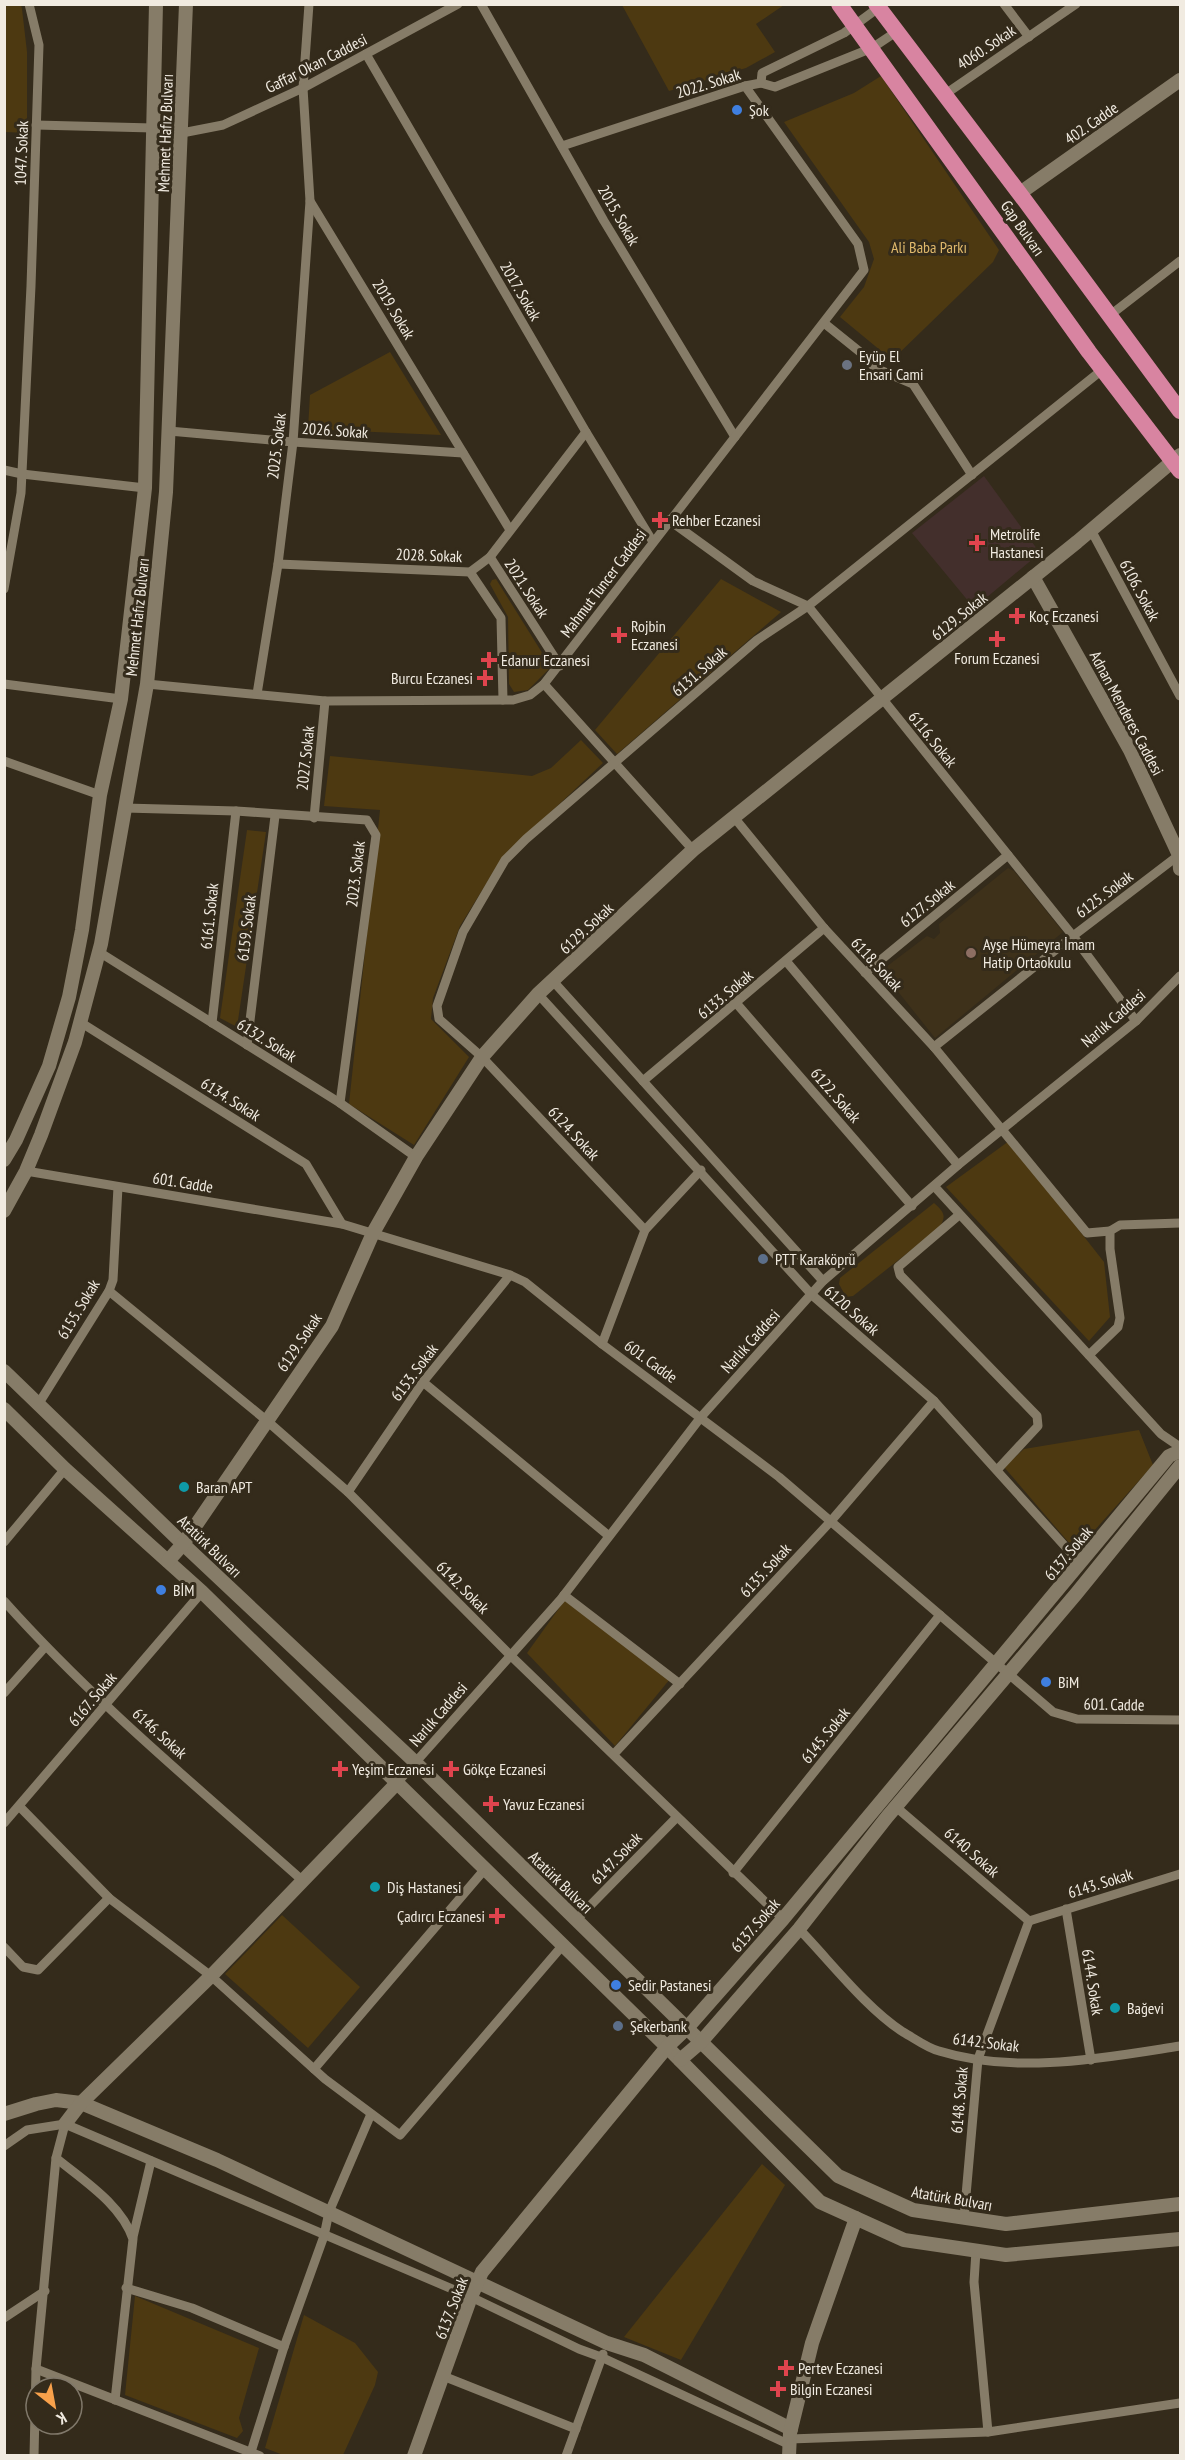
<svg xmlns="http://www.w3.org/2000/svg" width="1185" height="2460" viewBox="0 0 1185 2460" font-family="'PT Sans Narrow',sans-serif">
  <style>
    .built { fill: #3e311a }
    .medical { fill: #432f2c }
    .green { fill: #4d3911 }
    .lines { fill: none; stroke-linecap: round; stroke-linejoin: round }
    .street { stroke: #867c68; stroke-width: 9 }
    .secondary { stroke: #867c68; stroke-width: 14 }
    .highway { stroke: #d884a1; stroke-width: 16 }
    .shop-dot { fill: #3f7fe0; stroke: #342b1b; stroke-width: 2 }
    .worship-dot { fill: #6b7280; stroke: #342b1b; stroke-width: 2 }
    .health-dot { fill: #e0444e; stroke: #342b1b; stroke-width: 2 }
    .education-dot { fill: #8d6e63; stroke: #342b1b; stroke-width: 2 }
    .service-dot { fill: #5c6f8a; stroke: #342b1b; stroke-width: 2 }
    .culture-dot { fill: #0f9aa8; stroke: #342b1b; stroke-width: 2 }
    .labels { text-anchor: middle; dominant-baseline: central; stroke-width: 6; stroke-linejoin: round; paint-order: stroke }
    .street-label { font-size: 16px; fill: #f1ebe1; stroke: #342b1b }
    .poi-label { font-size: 16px; fill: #f1ebe1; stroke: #342b1b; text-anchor: start }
    .park-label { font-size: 16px; fill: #e0b96c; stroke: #342b1b }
  </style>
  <rect width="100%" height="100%" fill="#342b1b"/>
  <polygon class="built" points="1008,868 1014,871 1063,932 935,1038 884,974 886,967 927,936 934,939 940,933 939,924"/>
  <polygon class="medical" points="984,476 1040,553 974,608 912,533"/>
  <g class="green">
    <polygon points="4,5 21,5 22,9 27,52 27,133 5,132"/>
    <polygon points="622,5 784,5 756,24 775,52 746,68 669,91"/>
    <polygon points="881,76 999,250 993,262 892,360 840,317 864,287 874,259 869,242 784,122 854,93"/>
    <polygon points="390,352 441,435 308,429 310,395"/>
    <polygon points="496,579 551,667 528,690 514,692 509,684 508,617 490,584 492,580"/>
    <polygon points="721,579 781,612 617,754 595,730"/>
    <polygon points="581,740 603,763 502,858 460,926 433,998 431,1019 469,1057 414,1145 349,1104 380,810 324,806 330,756 532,776 551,768"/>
    <polygon points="247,830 266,832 237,1027 220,1018"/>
    <polygon points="1009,1141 1104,1262 1110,1317 1089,1341 946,1187"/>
    <path d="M934,1203C944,1212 947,1216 939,1228L853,1296L846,1297L839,1284L840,1278Z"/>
    <polygon points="1139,1430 1153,1465 1076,1551 1004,1467 1024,1449"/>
    <polygon points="565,1600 670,1679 615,1746 527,1653"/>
    <polygon points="282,1915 360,1987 308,2048 225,1974"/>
    <polygon points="762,2164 785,2185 681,2360 624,2337"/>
    <polygon points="135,2296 259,2348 239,2418 243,2431 237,2438 125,2395"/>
    <polygon points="304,2315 355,2343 378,2372 375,2385 343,2455 283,2455 265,2448"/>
  </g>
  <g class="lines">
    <g class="street">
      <polyline points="309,4 303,88 310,201 510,530"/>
      <polyline points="481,4 604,221 735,437"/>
      <polyline points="1004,4 1029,37"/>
      <polyline points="366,54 586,432 653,542"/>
      <polyline points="761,83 775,87 872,48 896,32"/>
      <polyline points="944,95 1076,4"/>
      <polyline points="36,125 153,128"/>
      <polyline points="182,133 223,125 303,88 458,4"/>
      <polyline points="562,146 745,86 761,83 762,73 844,33 878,8"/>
      <polyline points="1109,316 1180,261"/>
      <polyline points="824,323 865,356 875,368 913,384 972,475"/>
      <polyline points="169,431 293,442 463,453"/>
      <polyline points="4,470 22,474 145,488"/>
      <polyline points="669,520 753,581 808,606 1073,936 1136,1021"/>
      <polyline points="1091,530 1180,696"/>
      <polyline points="490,557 560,666"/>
      <polyline points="278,564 470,572 490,557 586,432"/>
      <polyline points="470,572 501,618 503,700"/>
      <polyline points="4,589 21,493 31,286 39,45 29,4"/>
      <polyline points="4,684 121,699"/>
      <polyline points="147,684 325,701 513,700 530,695 544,684 864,270 858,244 745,86"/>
      <polyline points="544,684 693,850"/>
      <polyline points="257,694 278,564 293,442 310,201"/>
      <polyline points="4,761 100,795"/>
      <polyline points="125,808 236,811 367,820 376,835 340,1103"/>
      <polyline points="733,816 824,928 934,1047 1087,1233 1110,1231"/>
      <polyline points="314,818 325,701"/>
      <polyline points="99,952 340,1103 416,1157"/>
      <polyline points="786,961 958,1165"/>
      <polyline points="865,973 1008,855"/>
      <polyline points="553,981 823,1281"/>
      <polyline points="538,994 812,1295 934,1401 1081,1564"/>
      <polyline points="737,1004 912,1206"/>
      <polyline points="80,1022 306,1164 342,1224"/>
      <polyline points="212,1023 236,811"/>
      <polyline points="247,1045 275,816"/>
      <polyline points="934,1047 1073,936 1179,855"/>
      <polyline points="643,1081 824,928"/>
      <polyline points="26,1171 342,1224 510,1275 525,1282 602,1344 779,1477 1053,1712 1077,1719 1180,1720"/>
      <polyline points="934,1186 1161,1434 1180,1447"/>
      <polyline points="959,1215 898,1267 900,1275 1037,1416 1038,1426 997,1470"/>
      <polyline points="645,1230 482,1057 439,1019 437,1006 463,932 505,860 526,839 757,640 808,606 1102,370"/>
      <polyline points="109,1291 266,1420 348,1492 510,1655 783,1919"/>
      <polyline points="602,1344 645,1230 701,1170"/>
      <polyline points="1089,1355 1118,1327 1120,1318 1110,1249 1110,1231 1120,1225 1180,1223"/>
      <polyline points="423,1382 609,1536"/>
      <polyline points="39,1403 109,1291 113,1280 118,1187"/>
      <polyline points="348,1492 423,1382 510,1275"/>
      <polyline points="4,1542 65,1469"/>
      <polyline points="564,1595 680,1684"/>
      <path d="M4,1601C95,1703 201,1790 303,1881"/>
      <polyline points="4,1693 45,1647"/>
      <polyline points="614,1754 831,1521 934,1401"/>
      <polyline points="397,1783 561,1599 701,1417 823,1281 958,1165 1136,1021 1180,976"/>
      <polyline points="20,1807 109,1898 211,1976 325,2079 400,2135 563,1945"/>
      <polyline points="896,1807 1029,1921"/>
      <polyline points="4,1823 202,1592"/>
      <polyline points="733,1873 940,1615"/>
      <polyline points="1066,1909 1091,2060"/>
      <polyline points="576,1920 677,1817"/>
      <polyline points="1029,1921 1180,1874"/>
      <path d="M799,1929C830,1961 866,2008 903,2032C914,2038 927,2048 939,2051C1016,2075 1103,2058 1180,2046"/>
      <polyline points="4,1947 23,1967 38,1970 109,1898"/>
      <polyline points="314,2069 485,1869"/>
      <polyline points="4,2146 27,2130 65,2124 471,2297 579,2349 601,2357 790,2445"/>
      <path d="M56,2158C84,2181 121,2204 133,2239L115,2400"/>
      <polyline points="964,2218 978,2059 1029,1921"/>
      <polyline points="133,2237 151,2161"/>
      <polyline points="976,2251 974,2282 988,2432 1180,2403"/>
      <polyline points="126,2288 192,2308 284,2347"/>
      <polyline points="4,2318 45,2291"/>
      <polyline points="36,2369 260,2456"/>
      <polyline points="443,2376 576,2429"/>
      <polyline points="790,2439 988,2432"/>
      <polyline points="251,2452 284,2347 324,2236 329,2212 371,2114"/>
      <polyline points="34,2456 36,2369 56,2158 65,2124"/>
      <polyline points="566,2456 603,2354"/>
    </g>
    <g class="secondary">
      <polyline points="1020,193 1180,80"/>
      <polyline points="1033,577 1130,750 1179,855 1180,869"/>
      <polyline points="4,1160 16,1140 49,1066 69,997 82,930 100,795 121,699 145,488 156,4"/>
      <polyline points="4,1211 26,1171 41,1135 75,1042 101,944 147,684 166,492 186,4"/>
      <polyline points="4,1371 183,1544 416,1763 838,2176 913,2210 1006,2224 1180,2204"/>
      <polyline points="4,1409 65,1469 202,1592 667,2047 820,2202 904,2240 1006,2255 1180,2239"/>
      <polyline points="168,1561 183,1544 332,1326 373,1233 416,1157 482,1057 538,994 693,850 1077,542 1180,455"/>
      <polyline points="680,2060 701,2042 799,1929 887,1817 1076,1594 1180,1466"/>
      <polyline points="4,2114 36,2104 56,2100 81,2103 217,2160 607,2343 644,2355 791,2429"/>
      <polyline points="65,2124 81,2103 211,1976 397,1783"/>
      <polyline points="414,2456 471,2297 482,2272 667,2047 687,2028 783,1919 1169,1456 1180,1451"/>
      <polyline points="789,2456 790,2433 812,2343 856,2218"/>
    </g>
    <g class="highway">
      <polyline points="839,4 1089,352 1180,471"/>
      <polyline points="876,4 1026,202 1180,411"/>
    </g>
  </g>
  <g class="shop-dot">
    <circle cx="737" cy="110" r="6"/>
    <circle cx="161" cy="1590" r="6"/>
    <circle cx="1046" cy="1682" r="6"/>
    <circle cx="616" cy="1985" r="6"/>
  </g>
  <circle class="worship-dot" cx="847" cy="365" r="6"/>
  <g class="health-dot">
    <path d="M657 511h6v6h6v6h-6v6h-6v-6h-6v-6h6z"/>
    <path d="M974 534h6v6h6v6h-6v6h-6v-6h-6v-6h6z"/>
    <path d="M1014 607h6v6h6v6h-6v6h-6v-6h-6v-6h6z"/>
    <path d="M616 626h6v6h6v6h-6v6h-6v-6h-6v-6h6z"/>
    <path d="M994 630h6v6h6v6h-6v6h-6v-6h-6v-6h6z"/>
    <path d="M486 651h6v6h6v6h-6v6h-6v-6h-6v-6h6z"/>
    <path d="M482 669h6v6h6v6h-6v6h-6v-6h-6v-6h6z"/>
    <path d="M337 1760h6v6h6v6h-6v6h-6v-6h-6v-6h6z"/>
    <path d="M448 1760h6v6h6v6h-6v6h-6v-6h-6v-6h6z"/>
    <path d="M488 1795h6v6h6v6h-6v6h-6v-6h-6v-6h6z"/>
    <path d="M494 1907h6v6h6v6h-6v6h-6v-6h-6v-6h6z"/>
    <path d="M783 2359h6v6h6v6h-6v6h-6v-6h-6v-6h6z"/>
    <path d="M775 2380h6v6h6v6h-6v6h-6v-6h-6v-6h6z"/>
  </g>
  <circle class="education-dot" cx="971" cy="953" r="6"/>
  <g class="service-dot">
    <circle cx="763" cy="1259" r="6"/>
    <circle cx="618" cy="2026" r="6"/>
  </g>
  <g class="culture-dot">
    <circle cx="184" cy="1487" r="6"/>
    <circle cx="375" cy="1887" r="6"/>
    <circle cx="1115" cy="2008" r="6"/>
  </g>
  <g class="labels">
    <g class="street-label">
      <text transform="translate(986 47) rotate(-34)">4060. Sokak</text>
      <text transform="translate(316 63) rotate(-27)">Gaffar Okan Caddesi</text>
      <text transform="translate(708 83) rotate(-17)">2022. Sokak</text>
      <text transform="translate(1091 123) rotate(-35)">402. Cadde</text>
      <text transform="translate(165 133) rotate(-88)">Mehmet Hafız Bulvarı</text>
      <text transform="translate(21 153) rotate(-88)">1047. Sokak</text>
      <text transform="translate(619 215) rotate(60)">2015. Sokak</text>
      <text transform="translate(1023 228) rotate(55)">Gap Bulvarı</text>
      <text transform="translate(521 291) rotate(60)">2017. Sokak</text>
      <text transform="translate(394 309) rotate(59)">2019. Sokak</text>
      <text transform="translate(335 430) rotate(4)">2026. Sokak</text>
      <text transform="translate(276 446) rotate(-83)">2025. Sokak</text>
      <text transform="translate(429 555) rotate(2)">2028. Sokak</text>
      <text transform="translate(603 583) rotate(-53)">Mahmut Tuncer Caddesi</text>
      <text transform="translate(527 588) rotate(57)">2021. Sokak</text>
      <text transform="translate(1140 590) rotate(62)">6106. Sokak</text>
      <text transform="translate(959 616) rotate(-39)">6129. Sokak</text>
      <text transform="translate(137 617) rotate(-84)">Mehmet Hafız Bulvarı</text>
      <text transform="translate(699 671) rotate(-41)">6131. Sokak</text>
      <text transform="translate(1127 713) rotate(62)">Adnan Menderes Caddesi</text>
      <text transform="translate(933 739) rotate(51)">6116. Sokak</text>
      <text transform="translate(305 758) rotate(-84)">2027. Sokak</text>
      <text transform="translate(355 874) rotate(-83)">2023. Sokak</text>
      <text transform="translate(1104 894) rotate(-37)">6125. Sokak</text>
      <text transform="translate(927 903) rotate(-39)">6127. Sokak</text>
      <text transform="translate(209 916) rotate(-84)">6161. Sokak</text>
      <text transform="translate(246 928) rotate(-83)">6159. Sokak</text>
      <text transform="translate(586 928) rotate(-43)">6129. Sokak</text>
      <text transform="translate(877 964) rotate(47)">6118. Sokak</text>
      <text transform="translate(725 994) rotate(-40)">6133. Sokak</text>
      <text transform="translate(1113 1018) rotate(-41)">Narlık Caddesi</text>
      <text transform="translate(267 1040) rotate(32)">6132. Sokak</text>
      <text transform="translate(836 1095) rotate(49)">6122. Sokak</text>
      <text transform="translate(231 1099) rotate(32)">6134. Sokak</text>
      <text transform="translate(574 1133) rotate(47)">6124. Sokak</text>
      <text transform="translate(183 1182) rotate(9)">601. Cadde</text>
      <text transform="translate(78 1309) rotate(-59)">6155. Sokak</text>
      <text transform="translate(852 1310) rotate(41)">6120. Sokak</text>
      <text transform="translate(750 1341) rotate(-48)">Narlık Caddesi</text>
      <text transform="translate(299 1342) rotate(-56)">6129. Sokak</text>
      <text transform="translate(651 1361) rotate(36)">601. Cadde</text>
      <text transform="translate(414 1372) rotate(-53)">6153. Sokak</text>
      <text transform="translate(210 1546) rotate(44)">Atatürk Bulvarı</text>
      <text transform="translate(1068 1553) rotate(-50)">6137. Sokak</text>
      <text transform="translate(765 1570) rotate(-47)">6135. Sokak</text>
      <text transform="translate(463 1587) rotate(45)">6142. Sokak</text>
      <text transform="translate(92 1699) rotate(-50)">6167. Sokak</text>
      <text transform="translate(1114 1704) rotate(1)">601. Cadde</text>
      <text transform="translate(438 1714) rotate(-49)">Narlık Caddesi</text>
      <text transform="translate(160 1733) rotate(42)">6146. Sokak</text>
      <text transform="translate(825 1735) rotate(-51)">6145. Sokak</text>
      <text transform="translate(972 1852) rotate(41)">6140. Sokak</text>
      <text transform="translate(616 1858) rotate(-46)">6147. Sokak</text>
      <text transform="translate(561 1882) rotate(44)">Atatürk Bulvarı</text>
      <text transform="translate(1100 1883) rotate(-17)">6143. Sokak</text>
      <text transform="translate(755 1925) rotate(-49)">6137. Sokak</text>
      <text transform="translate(1093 1982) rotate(81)">6144. Sokak</text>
      <text transform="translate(986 2042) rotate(7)">6142. Sokak</text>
      <text transform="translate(959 2100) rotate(-85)">6148. Sokak</text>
      <text transform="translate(952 2198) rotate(10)">Atatürk Bulvarı</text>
      <text transform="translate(451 2308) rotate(-69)">6137. Sokak</text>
    </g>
    <g class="poi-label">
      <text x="749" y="110">Şok</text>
      <text x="859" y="356">Eyüp El<tspan x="859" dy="18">Ensari Cami</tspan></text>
      <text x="672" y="520">Rehber Eczanesi</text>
      <text x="990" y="534">Metrolife<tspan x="990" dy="18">Hastanesi</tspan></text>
      <text x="1029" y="616">Koç Eczanesi</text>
      <text x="631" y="626">Rojbin<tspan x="631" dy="18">Eczanesi</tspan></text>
      <text x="997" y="658" text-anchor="middle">Forum Eczanesi</text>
      <text x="501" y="660">Edanur Eczanesi</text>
      <text x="473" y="678" text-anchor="end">Burcu Eczanesi</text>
      <text x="983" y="944">Ayşe Hümeyra İmam<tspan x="983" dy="18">Hatip Ortaokulu</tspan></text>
      <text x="775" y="1259">PTT Karaköprü</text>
      <text x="196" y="1487">Baran APT</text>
      <text x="173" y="1590">BİM</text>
      <text x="1058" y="1682">BiM</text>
      <text x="352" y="1769">Yeşim Eczanesi</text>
      <text x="463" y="1769">Gökçe Eczanesi</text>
      <text x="503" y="1804">Yavuz Eczanesi</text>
      <text x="387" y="1887">Diş Hastanesi</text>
      <text x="485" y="1916" text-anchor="end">Çadırcı Eczanesi</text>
      <text x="628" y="1985">Sedir Pastanesi</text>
      <text x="1127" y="2008">Bağevi</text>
      <text x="630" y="2026">Şekerbank</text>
      <text x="798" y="2368">Pertev Eczanesi</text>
      <text x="790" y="2389">Bilgin Eczanesi</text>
    </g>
    <g class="park-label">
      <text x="929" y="247">Ali Baba Parkı</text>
    </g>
  </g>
  <rect width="1185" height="2460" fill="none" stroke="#f1ebe1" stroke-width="12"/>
  <g transform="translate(54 2406) rotate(149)"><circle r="28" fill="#342b1b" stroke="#80786a" stroke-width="1.5"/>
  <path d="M0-4.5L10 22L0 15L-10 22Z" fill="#f8a14b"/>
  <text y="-9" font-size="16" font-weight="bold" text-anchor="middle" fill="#f1ebe1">K</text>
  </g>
</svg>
